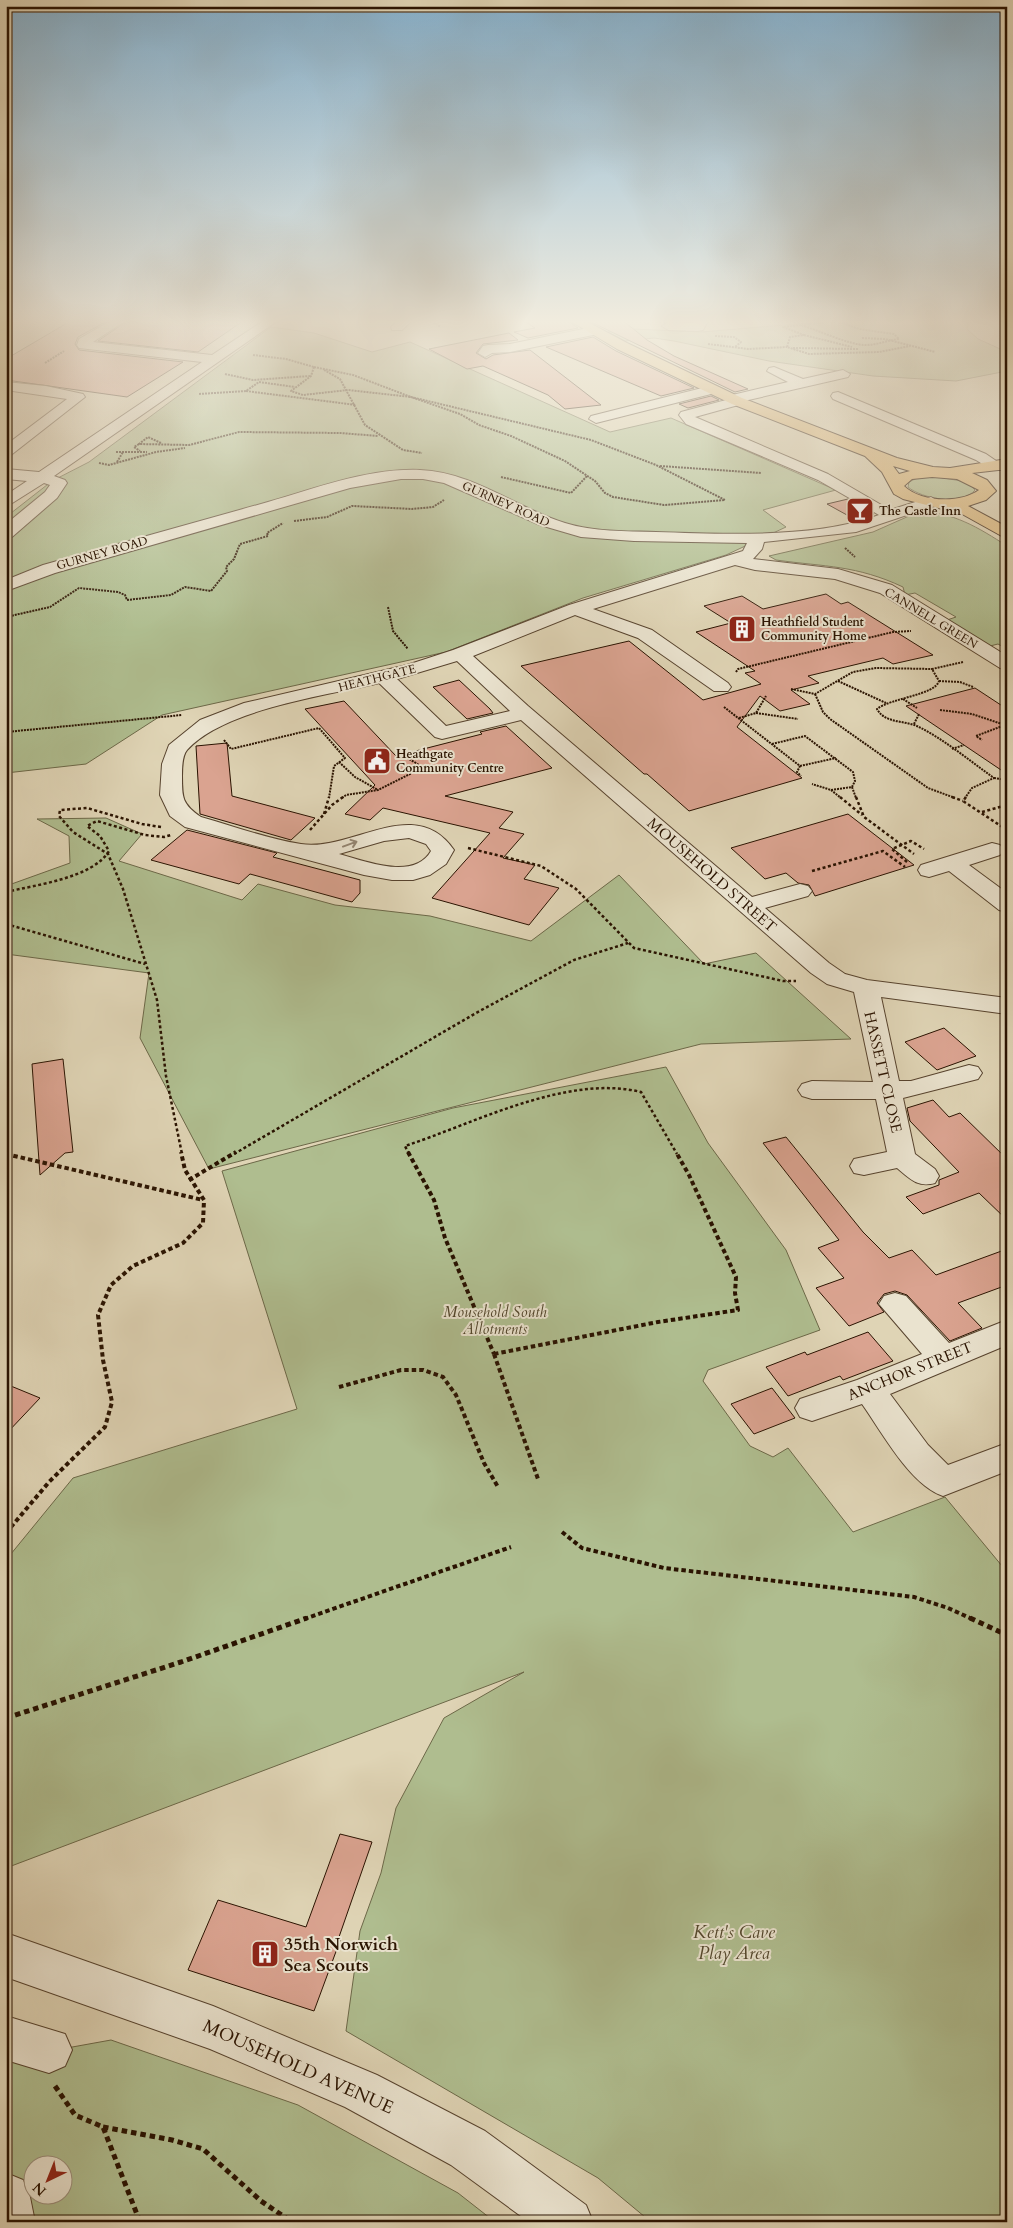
<svg xmlns="http://www.w3.org/2000/svg" width="1013" height="2228" viewBox="0 0 1013 2228" font-family="Cardo,serif">
  <style>
    .green { fill: #afbd8f; stroke: #6c6848; fill-rule: evenodd }
    .building { fill: #daa390; stroke: #2a1301 }
    .lines { fill: none; stroke-linecap: round; stroke-linejoin: round }
    .minor-casing { stroke: #57432e; stroke-width: 2 }
    .major-casing { stroke: #2a1301; stroke-width: 2 }
    .path-far3 { stroke: #2a1301; stroke-width: 2; stroke-dasharray: 2 1; stroke-linecap: butt }
    .path-far2 { stroke: #2a1301; stroke-width: 2.5; stroke-dasharray: 3 2.5; stroke-linecap: butt }
    .path-far1 { stroke: #2a1301; stroke-width: 4; stroke-dasharray: 4.5 3; stroke-linecap: butt }
    .path { stroke: #2a1301; stroke-width: 5; stroke-dasharray: 5.5 4; stroke-linecap: butt }
    .minor { fill: #eae3cf; fill-rule: evenodd }
    .major { fill: #e0ba7a; fill-rule: evenodd }
    .oneway { stroke: #948572 }
    .labels { text-anchor: middle; dominant-baseline: central; stroke-width: 4; stroke-linejoin: round; paint-order: stroke }
    .far-street-label { font-size: 12px; fill: #2a1301; stroke: #eae3cf }
    .far-poi-label { font-size: 12px; font-weight: bold; fill: #2a1301; stroke: #eae3cf; text-anchor: start }
    .street-label { font-size: 15px; fill: #2a1301; stroke: #eae3cf }
    .park-label { font-size: 15px; font-style: italic; fill: #52462c; stroke: #eae3cf }
    .near-park-label { font-size: 18px; font-style: italic; fill: #52462c; stroke: #eae3cf }
    .near-poi-label { font-size: 18px; font-weight: bold; fill: #2a1301; stroke: #eae3cf; text-anchor: start }
    .near-street-label { font-size: 18px; fill: #2a1301; stroke: #eae3cf }
  </style>
  <rect width="100%" height="100%" fill="#dfd4b5"/>
  <filter id="stains"><feTurbulence type="fractalNoise" baseFrequency=".004" numOctaves="4"/><feColorMatrix values="0 0 0 0 .2 0 0 0 0 .09 0 0 0 0 .02 0 0 0 .5 -.17"/></filter>
  <radialGradient id="worn" r=".72"><stop offset=".6" stop-color="#630" stop-opacity="0"/><stop offset="1" stop-color="#630" stop-opacity=".3"/></radialGradient>
  <g class="green">
    <polygon points="854,319 969,319 967,329 978,339 1007,352 1007,371 956,381 873,376 769,361 674,341 654,338 625,341 608,332 633,329 702,332"/>
    <polygon points="271,327 314,333 372,352 410,342 610,432 671,418 836,490 763,510 786,527 726,555 583,598 446,652 162,715 86,764 6,773 6,517 52,481 89,462"/>
    <path d="M932,476L967,482L975,490C962,506 922,499 908,487L909,482L917,478Z"/>
    <path d="M918,512C952,511 979,528 1007,546V649L998,644L990,646L947,620L956,617L915,593L905,595L903,587C856,565 826,567 776,560L769,556L873,532Z"/>
    <polygon points="106,818 142,834 119,861 242,900 258,884 335,905 430,916 531,941 619,875 704,964 756,953 851,1039 701,1044 209,1169 140,1038 149,973 6,954 6,886 70,863 69,836 37,819"/>
    <polygon points="666,1067 708,1143 786,1250 820,1330 708,1370 703,1381 750,1446 773,1457 788,1448 853,1532 945,1497 1007,1572 1007,2222 651,2222 598,2178 346,2031 360,1931 381,1873 396,1808 444,1718 524,1672 6,1868 6,1560 73,1478 297,1409 222,1171 453,1108"/>
    <path d="M111,2040L298,2105L458,2193L495,2222H11L6,2197V2059ZM32,2166H62V2196H32Z"/>
  </g>
  <g class="building">
    <polygon points="74,319 111,319 78,337 75,344 79,350 183,362 127,397 6,380 6,359"/>
    <polygon points="130,319 246,319 198,352 98,341"/>
    <polygon points="521,319 565,319 578,328 528,338 514,332 535,328"/>
    <polygon points="585,319 621,319 647,340 674,356 748,389 735,392"/>
    <polygon points="509,333 518,340 483,344 476,353 486,359 493,355 530,350 601,405 565,409 548,395 483,366 467,369 429,349"/>
    <polygon points="593,337 616,351 694,388 661,396 546,347"/>
    <polygon points="711,396 719,400 688,408 679,404"/>
    <polygon points="848,499 874,514 856,520 827,504"/>
    <polygon points="826,594 841,604 848,602 933,655 893,664 883,658 808,676 819,683 791,690 810,704 780,711 760,696 737,727 802,778 689,811 647,774 644,774 521,666 629,641 703,700 761,684 745,673 755,671 696,632 731,623 704,606 742,596 763,609"/>
    <polygon points="459,680 490,709 493,713 467,719 433,687"/>
    <polygon points="975,688 1007,709 1007,774 906,706"/>
    <polygon points="344,701 396,756 482,734 480,732 506,726 552,768 445,796 513,812 499,828 524,834 503,858 535,865 524,879 559,888 529,925 432,898 490,833 383,808 370,820 345,814 375,785 305,709"/>
    <polygon points="227,743 232,796 315,818 291,840 200,814 196,746"/>
    <polygon points="848,814 914,865 815,896 809,885 798,883 786,873 765,879 731,848"/>
    <polygon points="187,830 277,853 273,857 360,880 360,893 352,902 250,874 239,884 151,860"/>
    <polygon points="944,1028 976,1056 937,1070 905,1042"/>
    <polygon points="63,1059 73,1152 65,1153 40,1175 32,1064"/>
    <polygon points="933,1100 949,1117 960,1113 1007,1159 1007,1220 979,1193 923,1214 906,1197 939,1185 939,1180 959,1172 910,1121 907,1108"/>
    <polygon points="786,1137 863,1232 889,1258 912,1250 936,1275 1007,1249 1007,1285 958,1303 982,1328 950,1341 907,1295 895,1291 884,1294 877,1303 884,1312 849,1326 816,1288 844,1278 818,1248 839,1240 763,1143"/>
    <polygon points="868,1332 893,1361 843,1380 840,1376 788,1396 766,1367 805,1352 807,1355"/>
    <polygon points="6,1384 40,1398 6,1434"/>
    <polygon points="772,1388 795,1418 754,1434 731,1404"/>
    <polygon points="340,1834 372,1842 339,1937 341,1938 314,2011 188,1970 218,1900 306,1927"/>
  </g>
  <g class="lines">
    <defs>
      <g id="minor">
        <polygon points="114,319 128,319 93,342 212,355 266,319 280,319 54,476 65,480 67,483 57,498 12,537 6,538 6,524 45,492 50,485 44,483 6,507 6,495 27,481 6,479 6,469 39,472 202,362 79,348 77,345 79,339"/>
        <polygon points="400,319 413,319 402,330 392,330 391,327"/>
        <polygon points="691,319 704,319 707,323 703,330 698,331 668,330 662,326 668,322 694,323"/>
        <polygon points="593,327 598,328 599,331 598,334 510,352 492,353 485,357 478,353 483,346 488,345 510,344"/>
        <path d="M774,367L803,379L843,370L850,374L848,377L744,401L742,404L695,417L828,474L890,510L931,497L939,502L937,505L856,532L764,542L762,549L753,559L838,569L892,585L1007,656V670L1000,668L880,593L835,579L755,570L735,565L593,609L652,630L728,683L731,687L728,691H714L638,638L575,615L473,656L528,706L752,897L800,884L808,886L812,891L808,896L765,908L829,963L845,974L867,980L1007,998V1014L881,997L899,1081H911L969,1065L978,1067L982,1073L978,1079L903,1098L915,1154L935,1169L939,1176L935,1183C918,1188 910,1179 897,1168L864,1175L854,1173L850,1166L854,1159L887,1152L876,1099H812L802,1096L798,1090L802,1084L812,1081L873,1082L854,992L827,984L811,973L521,720L442,739L435,737L379,683C325,696 224,709 187,750C182,756 182,768 182,776C182,798 182,804 201,817C234,826 267,839 301,844C352,852 415,793 454,850L446,864L430,875L413,880H392L364,875L185,827L170,816L160,795L162,764L169,745L200,720L244,703L407,665L453,650L569,605L743,551L747,543L634,541L581,537L540,525L444,483L423,479H401L350,488L55,573L6,591V580L43,565C118,544 193,523 268,502C317,488 368,468 420,470C473,472 516,508 565,523C594,532 625,531 656,532C723,534 815,539 879,515L818,480L686,424L679,415L681,412L726,400L728,396L788,382L767,371L769,368ZM457,661L510,711L446,726L397,679ZM409,838L426,844L431,851C414,881 365,861 339,854L384,841Z"/>
        <polygon points="6,382 46,386 83,394 85,397 11,455 6,456 6,445 67,399 6,390"/>
        <polygon points="710,386 717,390 715,393 596,423 589,419 591,416"/>
        <polygon points="838,392 986,454 1005,467 1002,470 992,470 976,460 833,399 831,396 833,393"/>
        <polygon points="992,843 1000,845 1003,850 1000,855 969,865 1007,893 1007,912 999,910 949,871 929,877 921,875 918,870 921,865"/>
        <path d="M895,1293L906,1296L949,1343L1007,1320V1345L890,1394L928,1445L948,1465L1007,1443V1471L943,1496C910,1485 882,1432 862,1404L812,1421L800,1417L795,1408L800,1399L857,1380L922,1354L879,1304L884,1296Z"/>
        <polygon points="6,1933 213,2006 377,2075 485,2131 586,2205 593,2222 529,2222 451,2165 345,2107 210,2049 6,1977"/>
        <polygon points="6,2016 65,2034 72,2050 65,2066 49,2073 6,2060"/>
        <polygon points="6,2173 23,2180 30,2197 35,2222 6,2222"/>
      </g>
      <path id="major" d="M567,319H582L627,343L742,398L897,458L933,467L950,468L1007,459V469L972,473L987,480L996,491L986,500L968,506L1007,527V539L962,514L903,499L894,494L882,472L865,456L732,404L617,349ZM893,466L910,471L899,474ZM932,477L957,479L979,490C960,504 920,502 904,486L912,479Z"/>
    </defs>
    <use href="#minor" class="minor-casing"/>
    <use href="#major" class="major-casing"/>
    <g class="path-far3">
      <polyline points="428,319 441,327"/>
      <polyline points="639,319 649,324"/>
      <path d="M837,321L859,329L894,334L899,339C887,340 878,345 865,345C850,345 817,330 801,325Z"/>
      <polyline points="339,322 343,319"/>
      <polyline points="801,325 783,327 804,335 790,337 787,347 809,354 879,352 910,346"/>
      <polyline points="804,335 852,347"/>
      <polyline points="715,336 734,337 741,342 735,347"/>
      <polyline points="862,338 885,339 935,352"/>
      <polyline points="708,344 748,349 787,347"/>
      <polyline points="793,348 858,349"/>
      <polyline points="253,355 286,359 314,367"/>
      <polyline points="45,363 64,351"/>
      <polyline points="314,367 353,375 411,397"/>
      <polyline points="314,367 311,376 291,391 303,395 348,390 411,397"/>
      <polyline points="324,370 340,379 365,425 403,450 422,453"/>
      <polyline points="225,374 253,380 310,376"/>
      <polyline points="259,382 295,387"/>
      <polyline points="246,391 356,405"/>
      <polyline points="199,394 246,391 259,382"/>
      <polygon points="411,397 591,440 656,465 725,500 664,505 613,497 605,493 595,481 565,461 511,436 479,425 460,414"/>
      <polyline points="161,443 148,437 139,444 189,445 239,432 340,433 378,436"/>
      <polyline points="139,444 134,447 140,451"/>
      <polyline points="116,452 147,452"/>
      <polyline points="117,462 123,452"/>
      <polyline points="99,463 109,465 156,452 185,448"/>
      <polyline points="660,466 761,473"/>
      <polyline points="501,477 571,493 587,476"/>
      <polyline points="294,521 327,517 352,506 412,509 433,507 444,500"/>
      <polyline points="845,548 855,557"/>
      <polyline points="388,607 393,631 408,649"/>
      <polyline points="6,617 50,607 79,588 118,592 125,595 127,600 171,595 185,587 211,591 227,571 226,567 234,559 240,544 268,536 267,533 283,523"/>
      <path d="M963,662L932,669L939,681C935,695 891,698 877,709C885,724 906,720 919,727C945,740 970,761 994,778L972,788L965,798"/>
      <polyline points="736,672 738,669 893,632 911,631"/>
      <polyline points="838,681 886,703"/>
      <polyline points="939,681 960,682 973,687"/>
      <polyline points="791,689 815,694 853,672 876,668 932,669"/>
      <polyline points="815,694 823,712 830,719 928,788 955,798"/>
      <polyline points="903,699 917,708"/>
      <polyline points="724,707 800,766 797,772 801,776"/>
      <polyline points="940,710 972,714 1005,725 976,736 982,740"/>
      <polyline points="756,713 798,719"/>
      <polyline points="739,718 756,713 766,696"/>
      <polyline points="914,724 919,714"/>
      <polyline points="6,732 182,715"/>
      <polyline points="224,740 231,749 319,728 345,758 334,766 329,798"/>
      <polyline points="772,744 805,736 853,772 855,781 852,787 831,790 812,784"/>
      <polyline points="952,749 964,745"/>
      <polyline points="339,762 355,777 378,790"/>
      <polyline points="800,766 836,758"/>
      <polyline points="994,778 1007,780"/>
      <polyline points="852,787 856,798"/>
      <polyline points="831,790 841,798"/>
      <polyline points="342,798 346,795 378,790 416,771 419,765 401,754"/>
    </g>
    <g class="path-far2">
      <polyline points="840,797 862,815"/>
      <polyline points="856,797 864,817 914,854"/>
      <polyline points="952,797 963,801"/>
      <polyline points="966,797 963,801 1007,830"/>
      <polyline points="982,812 1007,805"/>
      <polyline points="324,814 329,797"/>
      <polyline points="161,827 142,824 87,808 60,810 59,816 73,832 108,854 123,889 157,1000 166,1076 182,1154"/>
      <polyline points="310,830 332,805 343,797"/>
      <polyline points="468,848 541,866 576,889 634,948 783,981 796,981"/>
      <polyline points="907,862 892,849 911,841 924,849"/>
      <polyline points="812,871 883,851 905,867"/>
      <path d="M6,892C35,885 93,878 109,851L100,836L87,826L97,821L145,835L164,837L171,835"/>
      <polyline points="6,924 145,964"/>
      <polyline points="234,1154 476,1013 574,960 628,943"/>
      <path d="M409,1154L405,1146C475,1123 567,1074 641,1092L677,1154"/>
    </g>
    <g class="path-far1">
      <polyline points="408,1152 434,1200 445,1238 494,1354"/>
      <polyline points="6,1154 203,1200"/>
      <polyline points="189,1180 236,1152"/>
      <polyline points="494,1354 538,1479"/>
      <polyline points="494,1354 658,1322 738,1310 735,1293 736,1277 689,1175 676,1152"/>
      <polyline points="339,1387 401,1370 423,1370 443,1377 456,1395 484,1463 498,1487"/>
      <polyline points="562,1532 582,1548 664,1568 914,1597 948,1608 972,1619"/>
      <polyline points="6,1533 49,1482 105,1427 112,1402 103,1360 98,1315 111,1285 133,1266 183,1243 203,1223 204,1200 185,1170 181,1152"/>
      <polyline points="304,1619 511,1547"/>
    </g>
    <g class="path">
      <polyline points="970,1618 1007,1635"/>
      <polyline points="6,1718 181,1662 307,1618"/>
      <polyline points="55,2086 75,2115 103,2127 140,2222"/>
      <polyline points="103,2127 172,2140 203,2149 261,2201 292,2222"/>
    </g>
    <use href="#minor" class="minor"/>
    <use href="#major" class="major"/>
  </g>
  <defs><path id="oneway-shaft" d="M-6 0H5M1.5-3L5.5 0L1.5 3" fill="none" stroke-width="1.6" stroke-linecap="round" stroke-linejoin="round" transform="scale(1.25)"/></defs>
  <use class="oneway" href="#oneway-shaft" transform="translate(350 844) rotate(-20)"/>
  <linearGradient id="sky" x2="0" y2="1"><stop stop-color="#87b5d4"/><stop offset="0.51" stop-color="#f1ecde"/><stop offset="1" stop-color="#f1ecde" stop-opacity="0"/></linearGradient>
  <rect width="1013" height="631" fill="url(#sky)"/>
  <defs>
    <symbol id="bar-square" viewBox="-11 -11 22 22"><rect x="-9" y="-9" width="18" height="18" rx="4" fill="#8f2418" stroke="#eae3cf"/><path d="M-6-5H6L.8 .8V4.5H3.5V6h-7V4.5H-.8V.8Z" fill="#fff"/></symbol>
    <symbol id="building-square" viewBox="-11 -11 22 22"><rect x="-9" y="-9" width="18" height="18" rx="4" fill="#8f2418" stroke="#eae3cf"/><path d="M-4-6H4V6H1V3H-1V6H-4ZM-2.5-4.3h1.7v1.8h-1.7ZM.8-4.3h1.7v1.8H.8ZM-2.5-1h1.7V.8h-1.7ZM.8-1h1.7V.8H.8Z" fill="#fff"/></symbol>
    <symbol id="civic-square" viewBox="-11 -11 22 22"><rect x="-9" y="-9" width="18" height="18" rx="4" fill="#8f2418" stroke="#eae3cf"/><path d="M-.6-6.5H3V-4.5H.6V-3L4-1V1h2V6H-6V1h2V-1L-.6-3ZM-1.2 2.5V6h2.4V2.5Z" fill="#fff"/></symbol>
  </defs>
  <g fill-rule="evenodd">
    <use href="#bar-square" x="844" y="495" width="32" height="32"/>
    <use href="#building-square" x="726" y="613" width="32" height="32"/>
    <use href="#civic-square" x="361" y="745" width="32" height="32"/>
    <use href="#building-square" x="249" y="1938" width="32" height="32"/>
  </g>
  <g class="labels">
    <g class="far-street-label">
      <text transform="translate(506 504) rotate(24)">GURNEY ROAD</text>
      <text transform="translate(102 553) rotate(-16)">GURNEY ROAD</text>
      <text transform="translate(931 618) rotate(31)">CANNELL GREEN</text>
      <text transform="translate(377 678) rotate(-14)">HEATHGATE</text>
    </g>
    <g class="far-poi-label">
      <text x="879" y="511">The Castle Inn</text>
      <text x="761" y="622">Heathfield Student<tspan x="761" dy="14">Community Home</tspan></text>
      <text x="396" y="754">Heathgate<tspan x="396" dy="14">Community Centre</tspan></text>
    </g>
    <g class="street-label">
      <text transform="translate(712 875) rotate(41)">MOUSEHOLD STREET</text>
      <text transform="translate(883 1072) rotate(77)">HASSETT CLOSE</text>
      <text transform="translate(910 1371) rotate(-22)">ANCHOR STREET</text>
    </g>
    <g class="park-label">
      <text x="495" y="1312">Mousehold South<tspan x="495" dy="17">Allotments</tspan></text>
    </g>
    <g class="near-park-label">
      <text x="734" y="1932">Kett's Cave<tspan x="734" dy="21">Play Area</tspan></text>
    </g>
    <g class="near-poi-label">
      <text x="284" y="1944">35th Norwich<tspan x="284" dy="21">Sea Scouts</tspan></text>
    </g>
    <g class="near-street-label">
      <text transform="translate(298 2067) rotate(24)">MOUSEHOLD AVENUE</text>
    </g>
  </g>
  <rect width="1013" height="2228" fill="none" stroke="#dfd4b5" stroke-width="25"/>
  <rect x="8" y="8" width="998" height="2213" fill="none" stroke="#2a1301" stroke-width="2.5"/>
  <rect x="12" y="12" width="988" height="2203" fill="none" stroke="#2a1301"/>
  <g transform="translate(48 2180) rotate(223)"><circle r="24" fill="#eae3cf" stroke="#9d907d"/>
  <path d="M0-4L9 19L0 12L-9 19Z" fill="#8f2418"/>
  <text y="-8" font-size="14" font-weight="bold" text-anchor="middle" fill="#2a1301">N</text>
  </g>
  <rect width="100%" height="100%" filter="url(#stains)"/>
  <rect width="100%" height="100%" fill="url(#worn)"/>
</svg>
